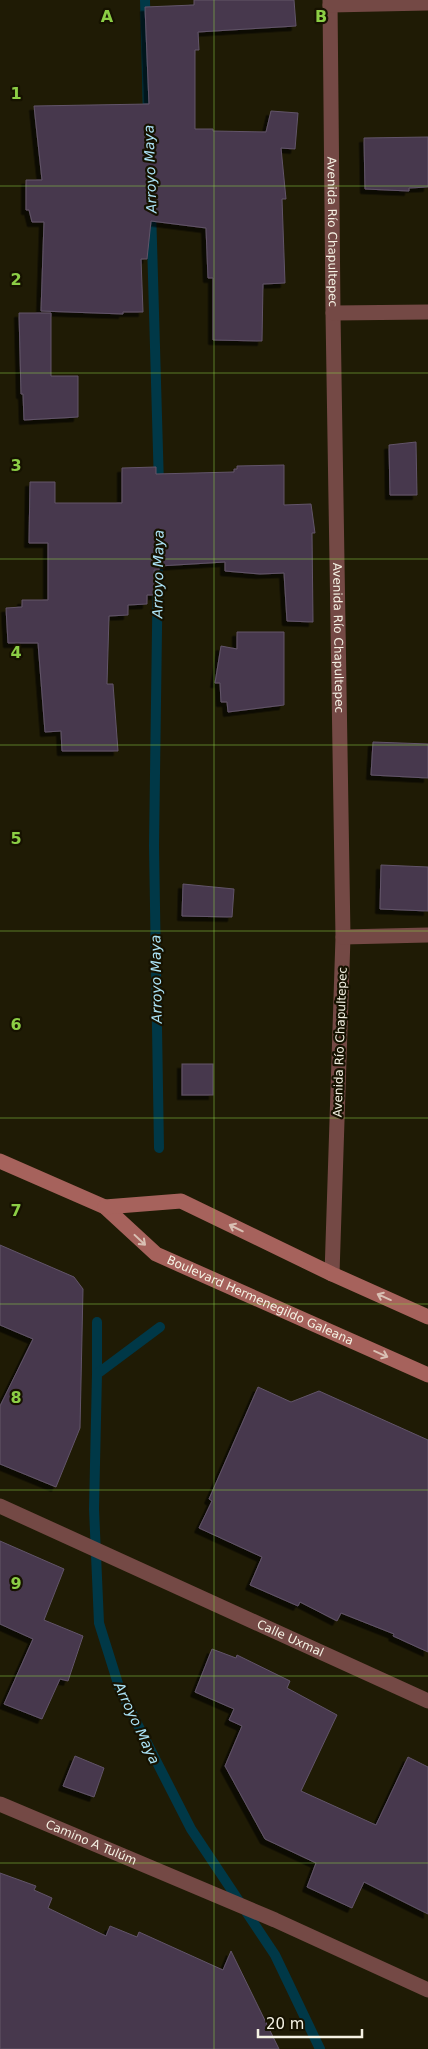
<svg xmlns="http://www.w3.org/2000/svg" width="428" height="2049" viewBox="0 0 428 2049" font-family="'DejaVu Sans',sans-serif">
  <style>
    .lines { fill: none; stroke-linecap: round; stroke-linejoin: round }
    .stream { stroke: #003847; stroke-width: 10 }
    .building { fill: #46394d; stroke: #625469; filter: url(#shadow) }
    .minor { stroke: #744945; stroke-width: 15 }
    .secondary { stroke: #a6625c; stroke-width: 15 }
    .oneway { stroke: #d9c0b4 }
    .grid { fill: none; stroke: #8cce45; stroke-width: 1; stroke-opacity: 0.55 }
    .labels { text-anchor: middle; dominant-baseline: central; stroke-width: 4.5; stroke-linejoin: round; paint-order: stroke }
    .street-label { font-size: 12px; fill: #f5f2e4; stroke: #161200 }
    .water-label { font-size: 14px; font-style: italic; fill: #ace3f6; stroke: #161200 }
    .grid-label { font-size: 16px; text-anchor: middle; font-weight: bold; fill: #8cce45; stroke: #161200; stroke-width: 4.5; stroke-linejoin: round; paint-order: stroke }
  </style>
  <defs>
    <filter id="shadow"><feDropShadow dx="-4.5" dy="4.5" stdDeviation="0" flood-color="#0009"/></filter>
  </defs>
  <rect width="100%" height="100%" fill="#1f1b05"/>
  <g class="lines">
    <g class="stream">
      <polyline points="145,0 148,116"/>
      <polyline points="151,208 159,486"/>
      <polyline points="158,558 154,846 159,1148"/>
      <polyline points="97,1322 97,1374"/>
      <polyline points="160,1327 97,1374 94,1509 99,1623 120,1690 191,1829 275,1955 320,2049"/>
    </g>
  </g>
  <g class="building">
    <polygon points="194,0 294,0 296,26 198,32 199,50 195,50 195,129 213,129 213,131 266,132 271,111 298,113 295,149 281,148 286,199 282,199 285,283 263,284 262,341 213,340 213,278 208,278 206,228 151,221 147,259 141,259 143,312 123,312 123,314 41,311 44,222 32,222 29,210 26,210 26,180 42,180 34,106 149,104 145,7 194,5"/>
    <polygon points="428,137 428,187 409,188 409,191 365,189 364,138"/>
    <polygon points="19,313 51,313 51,376 78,376 78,417 24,420 23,394 21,394"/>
    <polygon points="416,442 417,495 390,495 389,445"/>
    <polygon points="284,465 284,505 311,504 315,533 312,533 313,622 287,621 284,573 260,574 225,571 225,562 159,566 159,570 154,570 156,595 147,595 147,604 128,605 128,615 109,616 107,684 113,684 118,751 62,751 61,731 45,732 38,643 8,643 6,608 22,607 22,600 48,600 48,543 29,543 30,482 55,482 55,503 122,503 122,468 156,467 156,474 234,472 234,469 237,469 237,466"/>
    <polygon points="237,632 284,632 284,705 228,712 227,702 221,702 220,683 215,683 221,646 237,649"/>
    <polygon points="373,742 428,744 428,778 371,775"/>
    <polygon points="381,865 428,867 428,911 380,909"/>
    <polygon points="183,884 234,889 232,917 182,916"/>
    <rect x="182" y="1064" width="31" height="31"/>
    <polygon points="0,1245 74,1277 83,1289 80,1428 56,1487 0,1464 0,1406 33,1339 0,1325"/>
    <polygon points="258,1387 291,1402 319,1391 428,1440 428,1652 393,1636 394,1634 341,1613 337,1621 300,1602 298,1606 250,1585 262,1557 199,1528 212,1501 209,1499"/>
    <polygon points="0,1541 64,1569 44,1620 83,1636 68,1681 60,1679 42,1719 4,1704 33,1639 0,1624"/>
    <polygon points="212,1649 236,1658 237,1655 290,1681 287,1688 337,1715 301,1791 376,1825 408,1757 428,1767 428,1914 364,1882 352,1908 307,1887 316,1863 265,1839 225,1766 242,1726 229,1720 234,1709 195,1692"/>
    <polygon points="75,1756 104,1768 94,1797 63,1786"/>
    <polygon points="0,1873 36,1886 34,1890 52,1898 48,1908 106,1936 110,1926 137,1937 139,1932 223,1970 231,1951 279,2049 0,2049"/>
  </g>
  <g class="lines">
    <g class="minor">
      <path id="s1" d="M330,0L333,313L343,937L332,1274"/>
      <polyline points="330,5 428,3"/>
      <polyline points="333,313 428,312"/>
      <polyline points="343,937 428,935"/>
      <path id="s2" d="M0,1506L428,1701"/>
      <path id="s3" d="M0,1804L275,1920L428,1990"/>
    </g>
    <g class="secondary">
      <path id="s4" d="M0,1161L105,1207L156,1254L428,1375"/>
      <polyline points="105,1207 181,1201 332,1274 428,1317"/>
    </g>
  </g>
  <defs><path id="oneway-shaft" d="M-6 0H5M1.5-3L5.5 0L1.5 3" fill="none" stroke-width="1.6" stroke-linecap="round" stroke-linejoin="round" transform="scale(1.25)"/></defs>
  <g class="oneway">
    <use href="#oneway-shaft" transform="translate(236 1228) rotate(-154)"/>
    <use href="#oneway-shaft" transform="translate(140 1240) rotate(43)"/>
    <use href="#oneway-shaft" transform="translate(384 1297) rotate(-156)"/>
    <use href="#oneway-shaft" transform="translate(381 1354) rotate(24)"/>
  </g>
  <path class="grid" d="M214,0V2049M0,186H428M0,373H428M0,559H428M0,745H428M0,931H428M0,1118H428M0,1304H428M0,1490H428M0,1676H428M0,1863H428"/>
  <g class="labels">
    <g class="street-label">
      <text stroke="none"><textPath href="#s1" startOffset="232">Avenida Río Chapultepec</textPath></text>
      <text stroke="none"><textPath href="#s1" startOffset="638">Avenida Río Chapultepec</textPath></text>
      <text transform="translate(340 1042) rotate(-88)">Avenida Río Chapultepec</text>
      <text stroke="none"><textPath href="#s4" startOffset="298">Boulevard Hermenegildo Galeana</textPath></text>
      <text stroke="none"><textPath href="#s2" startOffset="319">Calle Uxmal</textPath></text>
      <text stroke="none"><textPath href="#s3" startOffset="99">Camino A Tulúm</textPath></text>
    </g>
    <g class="water-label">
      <text transform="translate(150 169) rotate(-92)">Arroyo Maya</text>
      <text transform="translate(158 574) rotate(-89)">Arroyo Maya</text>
      <text transform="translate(156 979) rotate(-91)">Arroyo Maya</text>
      <text transform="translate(137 1723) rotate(65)">Arroyo Maya</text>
    </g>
  </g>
  <g class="grid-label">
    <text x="107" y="22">A</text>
    <text x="321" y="22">B</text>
    <text x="16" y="99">1</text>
    <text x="16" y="285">2</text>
    <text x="16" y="471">3</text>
    <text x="16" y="658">4</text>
    <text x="16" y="844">5</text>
    <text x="16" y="1030">6</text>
    <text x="16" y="1216">7</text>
    <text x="16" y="1403">8</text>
    <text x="16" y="1589">9</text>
  </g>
  <path d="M258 2029v8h104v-8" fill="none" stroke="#f5f2e4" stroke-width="2.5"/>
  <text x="266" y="2029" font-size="15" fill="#f5f2e4" stroke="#161200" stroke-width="4" paint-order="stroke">20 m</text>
</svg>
